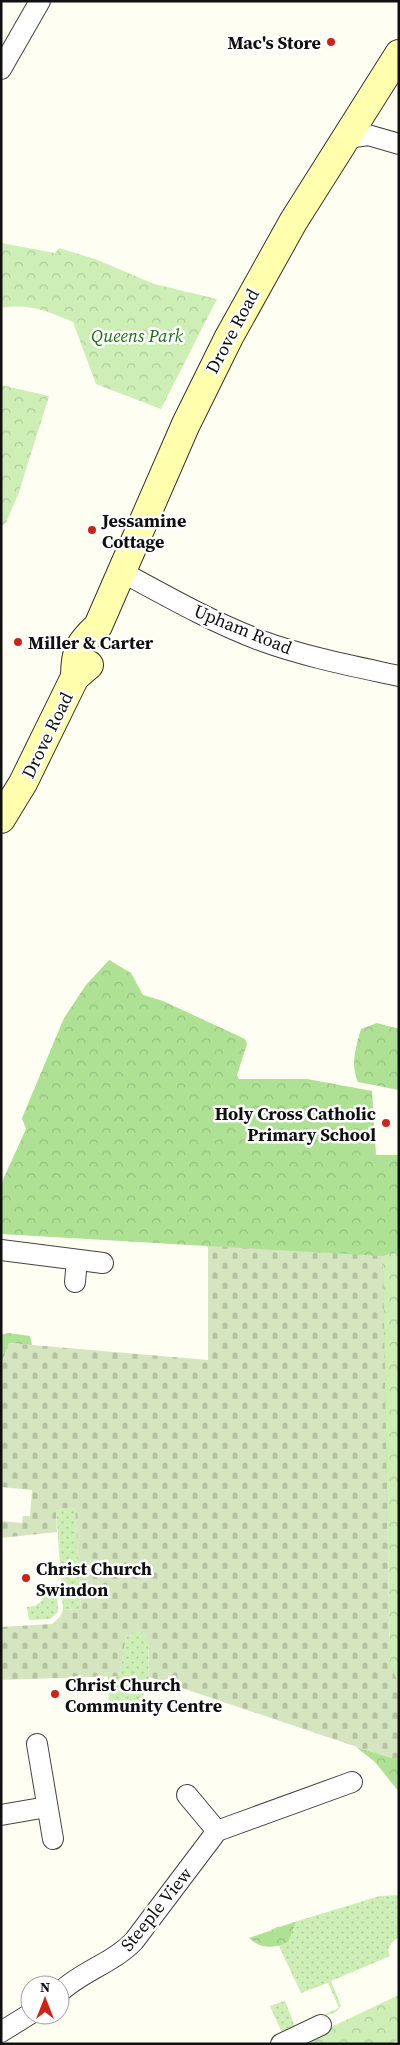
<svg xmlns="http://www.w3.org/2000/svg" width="400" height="2045" viewBox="0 0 400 2045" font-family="'Source Serif 4',serif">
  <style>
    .grass { fill: url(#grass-dots) }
    .forest { fill: url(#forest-crowns) }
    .cemetery { fill: url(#cemetery-stones) }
    .park { fill: url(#park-crowns) }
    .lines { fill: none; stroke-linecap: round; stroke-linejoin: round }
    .minor-casing { stroke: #434343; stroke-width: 22 }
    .secondary-casing { stroke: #323232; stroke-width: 30 }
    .minor { stroke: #fff; stroke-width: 20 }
    .secondary { stroke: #ffffad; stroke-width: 28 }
    .poi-dot { fill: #d02318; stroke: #fff; stroke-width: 2 }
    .labels { text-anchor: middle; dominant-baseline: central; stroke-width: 5; stroke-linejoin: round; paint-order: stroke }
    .poi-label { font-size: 18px; font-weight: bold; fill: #101010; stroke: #fff; text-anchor: start }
    .street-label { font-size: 18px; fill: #101010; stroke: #fff }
    .park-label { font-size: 18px; font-style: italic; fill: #206f18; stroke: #fff }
  </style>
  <defs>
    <pattern id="grass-dots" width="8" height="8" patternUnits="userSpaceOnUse" patternTransform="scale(1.25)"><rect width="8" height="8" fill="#cdefb6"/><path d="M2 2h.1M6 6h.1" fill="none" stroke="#afcc9b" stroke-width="1.8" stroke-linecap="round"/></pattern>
    <pattern id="forest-crowns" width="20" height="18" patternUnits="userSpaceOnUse" patternTransform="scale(1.25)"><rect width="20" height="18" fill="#aee194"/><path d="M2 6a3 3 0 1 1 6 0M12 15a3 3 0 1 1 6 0" fill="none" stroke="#95c07f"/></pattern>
    <pattern id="cemetery-stones" width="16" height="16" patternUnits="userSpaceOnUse" patternTransform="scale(1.25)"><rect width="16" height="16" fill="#d4e5bf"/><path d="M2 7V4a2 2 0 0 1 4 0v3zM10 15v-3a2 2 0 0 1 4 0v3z" fill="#b5c3a3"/></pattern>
    <pattern id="park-crowns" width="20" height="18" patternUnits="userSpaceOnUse" patternTransform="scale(1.25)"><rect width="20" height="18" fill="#cdefb6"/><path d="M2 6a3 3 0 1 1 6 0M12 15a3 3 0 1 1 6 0" fill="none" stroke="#afcc9b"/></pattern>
  </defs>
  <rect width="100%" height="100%" fill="#fffef2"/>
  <g class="grass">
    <polygon points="56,1508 75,1509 81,1609 63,1610"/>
    <polygon points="42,1591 57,1591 58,1612 50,1619 29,1620 27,1607 35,1606 43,1600"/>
    <polygon points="134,1632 142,1632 148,1639 149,1677 140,1707 109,1708 108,1676 119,1675 126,1638"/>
    <polygon points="399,1895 399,1937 392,1942 388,1950 390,1956 331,1981 341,2006 337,2011 326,2016 325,2014 339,2008 328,1983 301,1993 271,1929 380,1896"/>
    <polygon points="285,2001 295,2027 282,2033 270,2006"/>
  </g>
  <g class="forest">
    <polygon points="109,960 131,973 143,995 163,1001 245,1039 247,1044 237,1075 239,1079 307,1079 372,1091 376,1155 399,1155 399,1516 388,1521 370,1521 207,1246 1,1234 1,1184 26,1129 22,1118 64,1018 86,985"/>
    <path d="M377,1023L399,1029V1090L358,1082C350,1064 356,1047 361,1029Z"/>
    <polygon points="8,1333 30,1336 32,1345 9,1343 1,1365 1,1335"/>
    <polygon points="391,1638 399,1645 399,1792 375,1762 356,1747 392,1758 377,1701"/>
    <path d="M296,1922L288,1942C274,1949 261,1949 249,1938Z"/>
  </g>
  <polygon class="cemetery" points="208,1246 383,1256 390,1663 399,1685 399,1757 392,1758 369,1751 149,1677 148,1639 142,1632 134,1632 126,1638 119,1676 1,1680 1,1627 52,1624 60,1617 63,1610 81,1609 75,1509 56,1508 57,1532 1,1538 1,1521 22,1523 23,1516 30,1516 32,1490 1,1487 1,1365 9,1343 208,1360"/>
  <g class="park">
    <path d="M1,243L55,253L59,248L95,259L154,284L217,299L161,409L96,384L73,322C48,311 28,303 1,308Z"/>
    <polygon points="1,385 49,396 19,492 6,523 1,526"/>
    <polygon points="399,1251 399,1685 390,1663 383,1256"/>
    <polygon points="399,1995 399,2040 390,2044 295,2044"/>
  </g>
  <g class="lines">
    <defs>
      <g id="minor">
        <polyline points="1,69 40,1"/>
        <polyline points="347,138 368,135 399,144"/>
        <path d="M122,572C168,597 214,623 262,641C306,657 353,666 399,676"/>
        <polyline points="1,1250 103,1263"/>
        <polyline points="75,1282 77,1260"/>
        <polyline points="37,1744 53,1839"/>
        <polyline points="187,1795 217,1831"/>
        <polyline points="1,1815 47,1807"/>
        <path d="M60,1992C82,1971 113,1963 134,1941L217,1831L352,1782"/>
        <polyline points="1,2032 30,2014"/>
        <polyline points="281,2044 321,2025"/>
      </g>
      <g id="secondary">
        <path d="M75,677C75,650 79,644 98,626L186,424L229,337L293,222L399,54"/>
        <polyline points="1,819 23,783 75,677 89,665"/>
      </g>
    </defs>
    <use href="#minor" class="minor-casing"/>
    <use href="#secondary" class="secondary-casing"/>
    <use href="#minor" class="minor"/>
    <use href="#secondary" class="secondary"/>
  </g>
  <g class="poi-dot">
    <circle cx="331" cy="42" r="5"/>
    <circle cx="92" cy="530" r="5"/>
    <circle cx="18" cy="642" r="5"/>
    <circle cx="386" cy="1123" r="5"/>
    <circle cx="26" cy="1578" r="5"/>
    <circle cx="55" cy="1694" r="5"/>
  </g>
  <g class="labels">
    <g class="poi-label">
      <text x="321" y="42" text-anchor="end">Mac's Store</text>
      <text x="102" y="520">Jessamine<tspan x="102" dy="21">Cottage</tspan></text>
      <text x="28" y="642">Miller &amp; Carter</text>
      <text x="376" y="1113" text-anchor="end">Holy Cross Catholic<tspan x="376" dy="21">Primary School</tspan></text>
      <text x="36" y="1568">Christ Church<tspan x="36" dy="21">Swindon</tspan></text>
      <text x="65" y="1684">Christ Church<tspan x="65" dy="21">Community Centre</tspan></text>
    </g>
    <g class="street-label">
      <text transform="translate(232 331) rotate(-62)">Drove Road</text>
      <text transform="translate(243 629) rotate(22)">Upham Road</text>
      <text transform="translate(47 735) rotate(-64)">Drove Road</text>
      <text transform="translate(156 1909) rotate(-51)">Steeple View</text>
    </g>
    <g class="park-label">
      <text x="137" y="335">Queens Park</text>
    </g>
  </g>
  <rect width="400" height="2045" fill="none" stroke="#101010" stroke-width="5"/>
  <g transform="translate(45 2000)"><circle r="24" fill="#ffffff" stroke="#9f9f9f"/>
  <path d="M0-4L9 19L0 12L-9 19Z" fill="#d02318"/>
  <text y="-8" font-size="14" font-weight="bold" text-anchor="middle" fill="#101010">N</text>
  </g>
</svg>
